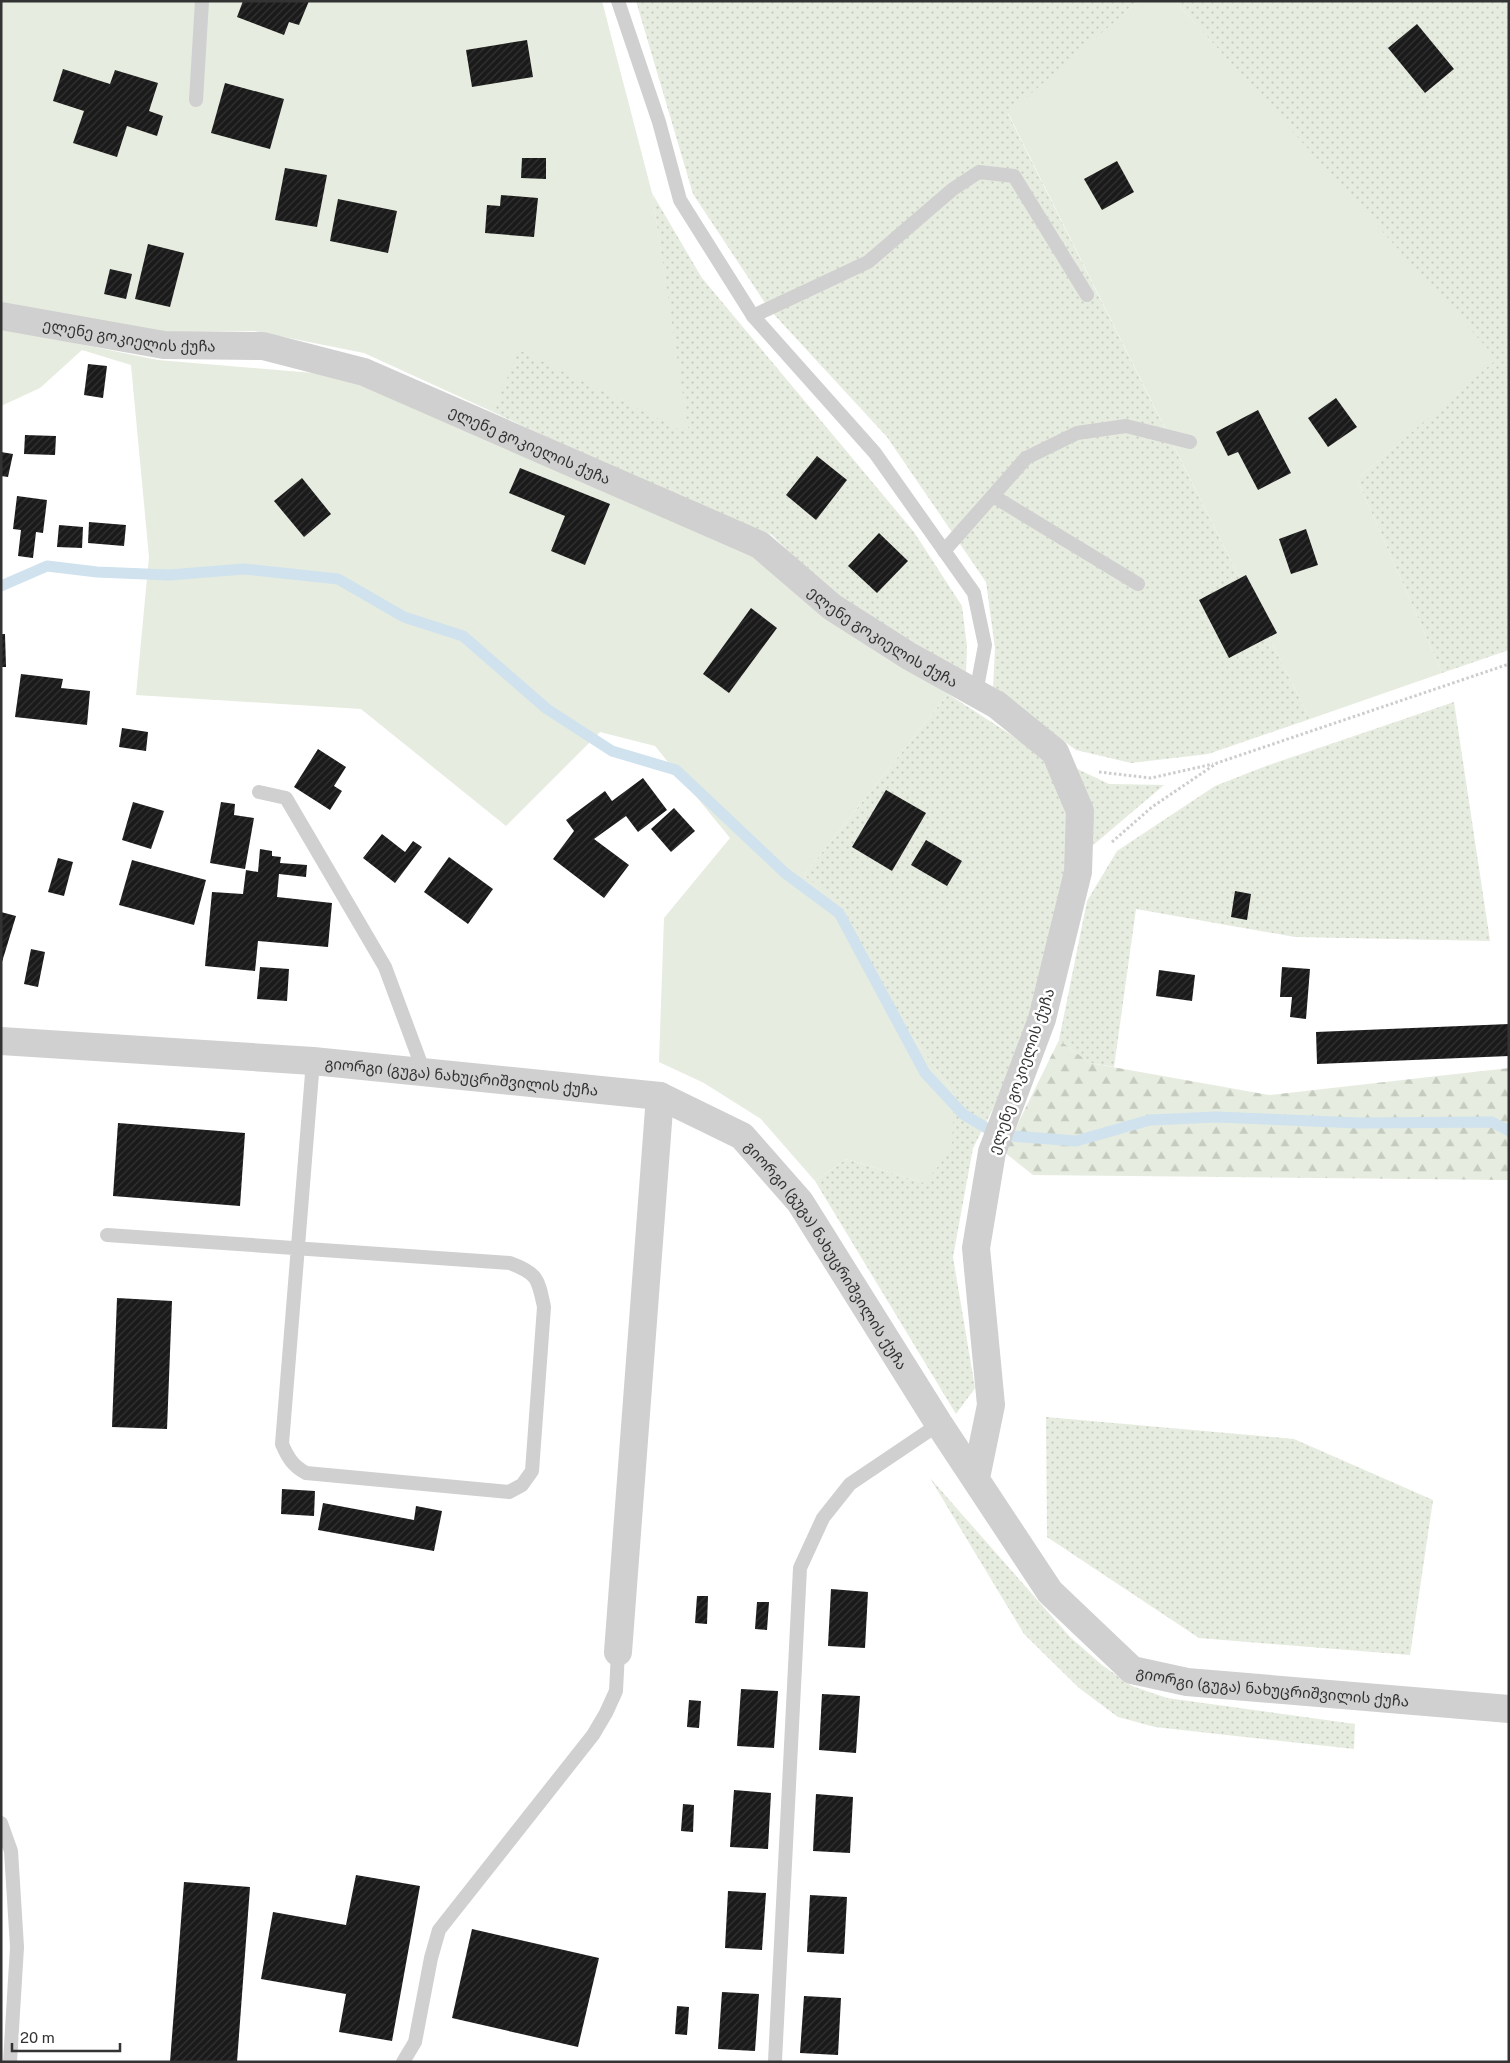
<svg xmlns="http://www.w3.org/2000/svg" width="1510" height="2063" viewBox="0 0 1510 2063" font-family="'Public Sans','Noto Sans Georgian',sans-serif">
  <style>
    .grass { fill: url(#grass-dots) }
    .forest { fill: url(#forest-firs) }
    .garden { fill: #e6ecdf }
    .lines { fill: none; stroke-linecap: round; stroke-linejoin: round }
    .stream { stroke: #cfe2ee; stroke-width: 11 }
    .building { fill: url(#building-hatch) }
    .path { stroke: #cdcdcd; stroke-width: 3; stroke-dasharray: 2.5 2.5; stroke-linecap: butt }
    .service { stroke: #d0d0d0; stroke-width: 14 }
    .minor { stroke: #d0d0d0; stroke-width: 28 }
    .labels { text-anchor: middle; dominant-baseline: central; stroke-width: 5; stroke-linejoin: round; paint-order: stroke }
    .street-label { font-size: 15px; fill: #333; stroke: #fff }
  </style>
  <defs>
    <pattern id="grass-dots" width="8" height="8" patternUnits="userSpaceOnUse" patternTransform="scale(1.25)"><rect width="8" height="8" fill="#e6ecdf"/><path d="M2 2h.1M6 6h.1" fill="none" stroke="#c6cbc0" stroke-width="1.8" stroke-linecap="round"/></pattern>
    <pattern id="forest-firs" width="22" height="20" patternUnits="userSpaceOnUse" patternTransform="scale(1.25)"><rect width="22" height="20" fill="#e6ecdf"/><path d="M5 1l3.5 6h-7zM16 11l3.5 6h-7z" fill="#c6cbc0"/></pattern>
    <pattern id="building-hatch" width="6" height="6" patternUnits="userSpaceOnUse" patternTransform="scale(1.25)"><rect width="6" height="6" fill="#1a1a1a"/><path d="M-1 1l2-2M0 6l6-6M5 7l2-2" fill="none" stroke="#333"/></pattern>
  </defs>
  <rect width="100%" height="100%" fill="#fff"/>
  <g class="grass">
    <polygon points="636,1 1139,1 1008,114 1310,719 1208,754 1131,763 1076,750 993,689 995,648 986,582 887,437 769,309 693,194"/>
    <polygon points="1175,1 1509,1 1509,650 1442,673 1357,479 1496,359"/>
    <polygon points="652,193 702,278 914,532 962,606 967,646 966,674 827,590 772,535 668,494 493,412 518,349 688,433"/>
    <polygon points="948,694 1044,756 1066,811 1066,871 1024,1048 973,1148 953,1257 975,1388 956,1414 815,1181 846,1159 925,1183 954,1094 908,1031 804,875"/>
    <polygon points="1454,702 1490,941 1295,937 1136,909 1114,1067 1090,1063 1059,1040 1087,901 1117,851 1215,786 1266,766"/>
    <polygon points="1071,766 1109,784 1164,785 1085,852"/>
    <polygon points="1046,1417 1294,1439 1433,1500 1410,1655 1199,1638 1047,1537"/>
    <polygon points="930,1478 1070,1637 1102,1665 1132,1686 1167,1698 1355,1724 1354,1749 1155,1727 1118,1717 1079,1688 1024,1634"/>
  </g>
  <polygon class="forest" points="1059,1040 1090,1063 1269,1095 1509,1068 1509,1180 1033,1175 1004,1152"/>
  <g class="garden">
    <polygon points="1,1 602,1 652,193 689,434 519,350 493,412 364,353 254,331 148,332 1,303"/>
    <polygon points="1139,1 1175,1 1497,359 1357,479 1442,673 1310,719 1008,113"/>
    <polygon points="1,328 158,360 349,376 755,556 810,606 948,694 804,875 840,904 908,1031 954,1094 952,1149 925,1183 846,1159 815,1181 761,1119 704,1083 659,1062 664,918 730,838 655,746 600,732 506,826 361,709 136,695 149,557 131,365 82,350 40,388 1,406"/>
  </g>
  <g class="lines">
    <polyline class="stream" points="1,586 47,566 97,572 169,575 244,569 338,579 404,617 463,636 547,709 612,751 676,770 785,873 839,913 925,1073 963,1114 998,1135 1076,1141 1150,1120 1216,1117 1359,1123 1492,1122 1509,1131"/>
  </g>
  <g class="building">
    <polygon points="243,1 309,1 299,25 289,22 284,35 237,17"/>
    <polygon points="1417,24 1454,69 1425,93 1388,48"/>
    <polygon points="527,40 533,77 472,87 466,50"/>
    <polygon points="63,69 110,84 115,70 158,83 149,111 163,116 157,136 127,126 117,157 73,143 84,111 53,101"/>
    <polygon points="225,83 284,99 270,149 211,133"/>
    <polygon points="522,158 546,158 546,179 521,178"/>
    <polygon points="1117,161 1134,192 1102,210 1084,179"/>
    <polygon points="285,168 327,175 317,227 275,220"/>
    <polygon points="501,195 538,198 534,237 485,233 487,205 500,206"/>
    <polygon points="338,199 397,211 388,253 330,241"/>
    <polygon points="148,244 184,253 170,307 135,299"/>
    <polygon points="110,269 132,274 126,299 104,294"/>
    <polygon points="88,364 107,366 103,398 84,395"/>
    <polygon points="1336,398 1357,427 1328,447 1308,418"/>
    <polygon points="1258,410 1291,473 1258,490 1238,452 1228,456 1216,432"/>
    <polygon points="25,435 56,436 55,455 24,454"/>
    <polygon points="1,452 13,454 8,477 1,476"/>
    <polygon points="817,456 847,480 816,520 786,495"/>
    <polygon points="520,468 610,504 585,565 551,551 565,516 509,493"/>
    <polygon points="302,478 331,514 304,537 274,501"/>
    <polygon points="17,496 47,500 43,533 36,532 33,558 18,556 21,530 13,529"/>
    <polygon points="89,522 126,525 124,546 88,543"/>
    <polygon points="59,525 83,527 82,548 57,547"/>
    <polygon points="1306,529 1318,565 1291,574 1279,539"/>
    <polygon points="879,533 908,561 877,593 848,566"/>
    <polygon points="1246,575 1277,633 1229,658 1199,600"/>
    <polygon points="751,608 777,628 729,693 703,674"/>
    <polygon points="1,634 5,634 6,667 1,667"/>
    <polygon points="21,674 63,679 61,688 90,691 87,725 15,717"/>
    <polygon points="122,728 148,732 146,751 119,747"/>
    <polygon points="318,749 346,767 334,786 342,791 330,810 294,787"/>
    <polygon points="643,778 667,810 638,832 626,816 594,839 629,865 604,898 553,859 574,831 566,820 605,791 612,801"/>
    <polygon points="886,790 926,813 892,871 852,847"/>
    <polygon points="133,802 164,811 151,849 122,840"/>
    <polygon points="221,802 235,804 234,815 254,818 245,869 210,863"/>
    <polygon points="674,808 695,831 671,852 651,829"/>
    <polygon points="382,834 405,852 413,841 422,847 395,883 363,858"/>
    <polygon points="926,840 962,861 947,886 911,865"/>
    <polygon points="260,849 272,851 272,856 281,857 280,863 307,865 306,877 279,874 277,897 332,903 328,947 258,941 255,971 205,966 212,892 243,894 246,870 258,872"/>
    <polygon points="449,857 493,889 468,924 424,892"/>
    <polygon points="58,858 73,862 64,896 48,892"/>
    <polygon points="132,860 206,880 194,925 119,905"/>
    <polygon points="1235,891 1251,894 1247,920 1231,917"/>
    <polygon points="1,912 16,916 2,962 1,962"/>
    <polygon points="31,949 45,952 38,987 24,984"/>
    <polygon points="260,967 289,969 287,1001 257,999"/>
    <polygon points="1282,967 1310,969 1306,1019 1290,1017 1292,997 1280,997"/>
    <polygon points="1159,970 1195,975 1192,1001 1156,996"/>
    <polygon points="1509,1024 1509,1056 1317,1064 1316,1032"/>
    <polygon points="118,1123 245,1133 240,1206 113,1196"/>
    <polygon points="117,1298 172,1301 167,1429 112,1427"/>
    <polygon points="282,1489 315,1491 314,1516 281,1514"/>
    <polygon points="323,1503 414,1520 416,1506 442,1511 434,1551 318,1530"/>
    <polygon points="831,1589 868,1592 865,1648 828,1646"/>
    <polygon points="697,1596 708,1596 707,1624 695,1623"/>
    <polygon points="757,1602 769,1602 767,1630 755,1629"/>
    <polygon points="741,1689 778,1691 774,1748 737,1746"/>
    <polygon points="822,1694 860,1696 856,1753 819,1750"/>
    <polygon points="689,1700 701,1701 699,1728 687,1727"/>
    <polygon points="734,1790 771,1793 768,1849 730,1847"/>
    <polygon points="816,1794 853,1797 850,1853 813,1851"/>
    <polygon points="683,1804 694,1805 693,1832 681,1831"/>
    <polygon points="356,1875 420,1886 392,2041 339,2032 346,1994 261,1979 273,1912 346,1925"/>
    <polygon points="184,1882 250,1887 237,2062 170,2062"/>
    <polygon points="728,1891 766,1893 762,1950 725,1948"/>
    <polygon points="810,1895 847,1897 844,1954 807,1952"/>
    <polygon points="472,1929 599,1958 578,2047 452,2018"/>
    <polygon points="722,1992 759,1994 755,2051 718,2049"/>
    <polygon points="804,1996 841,1998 838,2055 800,2053"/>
    <polygon points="677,2006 689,2007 687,2035 675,2034"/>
  </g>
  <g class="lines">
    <g class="path">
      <polyline points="1099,772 1151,778 1213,764"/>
      <polyline points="1112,842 1152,807 1217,763 1509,664"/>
    </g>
    <g class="service">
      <polyline points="618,1 659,122 680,200 753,316 875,453 974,593 985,645 976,693"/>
      <polyline points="196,100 202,1"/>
      <polyline points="753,316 868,262 953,189 979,172 1014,176 1087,295"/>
      <polyline points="993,496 1138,584"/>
      <polyline points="944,551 1026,458 1077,433 1126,426 1190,442"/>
      <polyline points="259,792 286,798 385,967 424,1072"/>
      <path d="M107,1235L510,1263C538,1274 538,1278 544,1307L532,1471L522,1485L509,1492L306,1473C293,1466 288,1458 282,1444L313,1061"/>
      <polyline points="1,1823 11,1851 17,1947 10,2062"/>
      <polyline points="775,2061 800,1568 823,1518 850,1484 939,1424"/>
      <polyline points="403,2062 415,2042 431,1958 439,1930 593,1735 606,1713 616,1691 618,1652"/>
    </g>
    <g class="minor">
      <path id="s1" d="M1,316L164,345L263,346L364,372L760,545L832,607L909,656L997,705L1055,752L1080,811L1078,872L1042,1019L992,1152L976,1248L991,1405L976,1478"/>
      <path id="s2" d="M1,1041L313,1061L660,1096L742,1136L800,1202L939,1424L1050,1592L1132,1670L1187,1682L1509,1709"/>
      <polyline points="618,1652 660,1096"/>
    </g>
  </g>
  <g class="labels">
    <g class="street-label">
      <text stroke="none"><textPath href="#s1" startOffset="130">ელენე გოკიელის ქუჩა</textPath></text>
      <text stroke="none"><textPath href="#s1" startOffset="550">ელენე გოკიელის ქუჩა</textPath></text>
      <text stroke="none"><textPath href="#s1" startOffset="955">ელენე გოკიელის ქუჩა</textPath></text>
      <text transform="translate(1021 1071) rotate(-71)">ელენე გოკიელის ქუჩა</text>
      <text stroke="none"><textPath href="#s2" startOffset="462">გიორგი (გუგა) ნახუცრიშვილის ქუჩა</textPath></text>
      <text stroke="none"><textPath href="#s2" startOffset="899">გიორგი (გუგა) ნახუცრიშვილის ქუჩა</textPath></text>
      <text stroke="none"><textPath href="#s2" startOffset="1559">გიორგი (გუგა) ნახუცრიშვილის ქუჩა</textPath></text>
    </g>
  </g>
  <rect width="1510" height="2063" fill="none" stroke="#333333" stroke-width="5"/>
  <path d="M12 2043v8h108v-8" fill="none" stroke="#333333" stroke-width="2.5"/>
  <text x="20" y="2043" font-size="15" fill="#333333" stroke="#ffffff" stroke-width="4" paint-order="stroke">20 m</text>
</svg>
